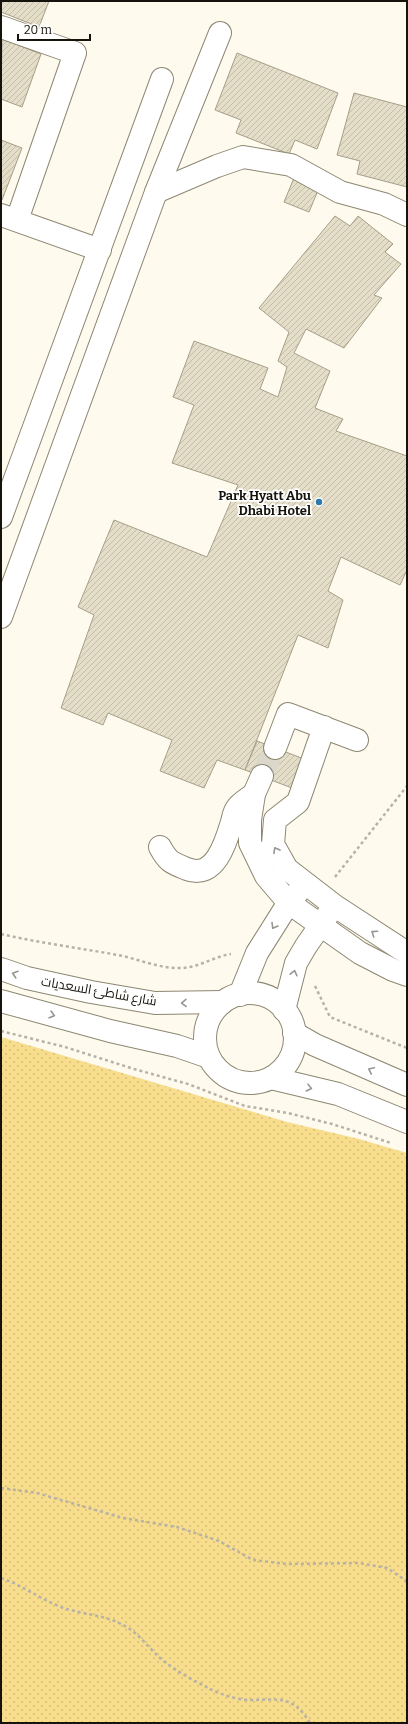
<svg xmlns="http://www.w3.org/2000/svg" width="408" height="1724" viewBox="0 0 408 1724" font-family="Bitter,Cairo,serif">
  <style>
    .grass { fill: url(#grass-dots) }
    .building { fill: url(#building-hatch); stroke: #a59f8a }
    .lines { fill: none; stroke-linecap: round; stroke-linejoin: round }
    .minor-tunnel { stroke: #dbd7cb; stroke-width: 22; stroke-dasharray: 22 11; stroke-linecap: butt }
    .minor-casing { stroke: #8d8772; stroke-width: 24 }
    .path { stroke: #b6b2a7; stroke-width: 2.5; stroke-dasharray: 3 3; stroke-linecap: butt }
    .minor { stroke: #fff; stroke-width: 22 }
    .oneway { stroke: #969591 }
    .poi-dot { fill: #2e78ac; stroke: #fff; stroke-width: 1.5 }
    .labels { text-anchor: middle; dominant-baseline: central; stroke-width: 3.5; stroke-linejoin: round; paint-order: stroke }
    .poi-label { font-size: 13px; font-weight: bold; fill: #15130b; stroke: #fff; text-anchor: end }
    .street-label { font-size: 13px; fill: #15130b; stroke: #fff }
  </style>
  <defs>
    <pattern id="grass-dots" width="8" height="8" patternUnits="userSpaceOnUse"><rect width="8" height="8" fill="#f7dd8c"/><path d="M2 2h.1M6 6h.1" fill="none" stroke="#d3bd77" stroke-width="1.8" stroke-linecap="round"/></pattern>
    <pattern id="building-hatch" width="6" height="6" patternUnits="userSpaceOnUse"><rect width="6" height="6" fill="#e4ddc7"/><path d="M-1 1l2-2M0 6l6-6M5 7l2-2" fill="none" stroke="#c3bdaa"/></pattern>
  </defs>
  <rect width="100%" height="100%" fill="#fefaed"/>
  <polygon class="grass" points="1,1037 287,1122 359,1139 407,1153 407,1723 1,1723"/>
  <g class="building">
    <polygon points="1,1 49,1 39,27 1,12"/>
    <polygon points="2,39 41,54 22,107 1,99"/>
    <polygon points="237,53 338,93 317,149 295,140 289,154 236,133 241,120 215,110"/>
    <polygon points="354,93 407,107 407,187 357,174 360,161 337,155"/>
    <polygon points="1,140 22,148 2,200 1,200"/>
    <polygon points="294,178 319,188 309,212 284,202"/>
    <polygon points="335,216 350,226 358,216 393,244 385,252 401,264 374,295 382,298 344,348 306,329 294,353 330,371 315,408 343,419 336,431 407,456 407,570 400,585 341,557 328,591 343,600 328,648 298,635 245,770 217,760 204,788 160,771 172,740 108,713 103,725 61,708 94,615 78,607 114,520 207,557 238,485 172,463 194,405 173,397 194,341 268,368 260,389 278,397 287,367 278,361 289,332 259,308"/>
    <polygon points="257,741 304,759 292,788 245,770"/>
  </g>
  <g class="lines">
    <polyline class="minor-tunnel" points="262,776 275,748"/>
    <defs>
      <g id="minor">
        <polyline points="1,27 75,53 17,220"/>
        <polyline points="156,192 217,166 243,157 291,165 340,192 384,204 407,215"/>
        <polyline points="1,215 100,250"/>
        <polyline points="1,517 162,79"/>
        <polyline points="1,617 156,192 220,33"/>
        <polyline points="324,727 298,802 275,820 273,844 287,869 335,906 407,953"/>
        <polyline points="275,748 288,714 357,740"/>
        <polyline points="262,776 254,794 250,820 250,843 266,876 289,903 360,953 393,970 407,975"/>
        <path d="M160,847C168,862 172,863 187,869C215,880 226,842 232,822C233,818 234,811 237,808C240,803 249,798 254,794"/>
        <polyline points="1,969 27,978 91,992 155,1003 223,1002"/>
        <circle cx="250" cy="1038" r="45"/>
        <polyline points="240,995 257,953 286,907 298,892"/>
        <polyline points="1,1001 110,1031 177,1046 209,1057"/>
        <polyline points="284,1010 296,963 306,946 329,913"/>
        <polyline points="294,1033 315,1045 407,1085"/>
        <polyline points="271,1078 338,1094 407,1122"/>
      </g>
    </defs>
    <use href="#minor" class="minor-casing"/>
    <g class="path">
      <polyline points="335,877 407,786"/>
      <path d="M1,934C40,943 79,948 118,955C138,959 158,968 178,968C197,969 212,957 231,954"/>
      <polyline points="315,986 330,1017 407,1048"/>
      <polyline points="1,1031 65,1047 134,1069 188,1084 245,1106 288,1113 332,1124 391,1143"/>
      <polyline points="1,1488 37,1493 123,1518 177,1527 219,1541 253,1560 287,1564 359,1563 387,1568 405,1580 407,1584"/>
      <path d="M1,1578C22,1585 40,1599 61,1607C82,1615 104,1614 125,1626C138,1633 149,1648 160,1658C175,1671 195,1681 212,1690C223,1695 238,1700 250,1700C279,1700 292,1694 310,1723"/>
    </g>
    <use href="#minor" class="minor"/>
  </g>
  <defs><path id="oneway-chevron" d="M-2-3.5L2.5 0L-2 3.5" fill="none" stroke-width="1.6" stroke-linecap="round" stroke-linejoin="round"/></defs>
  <g class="oneway">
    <use href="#oneway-chevron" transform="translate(276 850) rotate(-119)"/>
    <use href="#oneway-chevron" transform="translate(274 926) rotate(121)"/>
    <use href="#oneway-chevron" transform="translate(374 933) rotate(-146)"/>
    <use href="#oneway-chevron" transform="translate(294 973) rotate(-76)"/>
    <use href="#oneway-chevron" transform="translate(15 974) rotate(-162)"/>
    <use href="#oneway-chevron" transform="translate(184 1003) rotate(179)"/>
    <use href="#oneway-chevron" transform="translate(52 1015) rotate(16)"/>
    <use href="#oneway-chevron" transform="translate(371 1070) rotate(-155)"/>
    <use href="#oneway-chevron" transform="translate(309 1088) rotate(14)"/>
  </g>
  <circle class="poi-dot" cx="319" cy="502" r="4"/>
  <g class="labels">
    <g class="poi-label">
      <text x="311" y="495">Park Hyatt Abu<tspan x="311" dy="15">Dhabi Hotel</tspan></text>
    </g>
    <g class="street-label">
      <text transform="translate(99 991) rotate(10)">شارع شاطئ السعديات</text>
    </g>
  </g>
  <rect width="408" height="1724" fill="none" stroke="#15130b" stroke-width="4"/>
  <path d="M18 34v6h72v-6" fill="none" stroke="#15130b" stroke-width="2"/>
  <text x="24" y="34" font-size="12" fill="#15130b" stroke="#ffffff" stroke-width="3" paint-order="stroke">20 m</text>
</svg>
